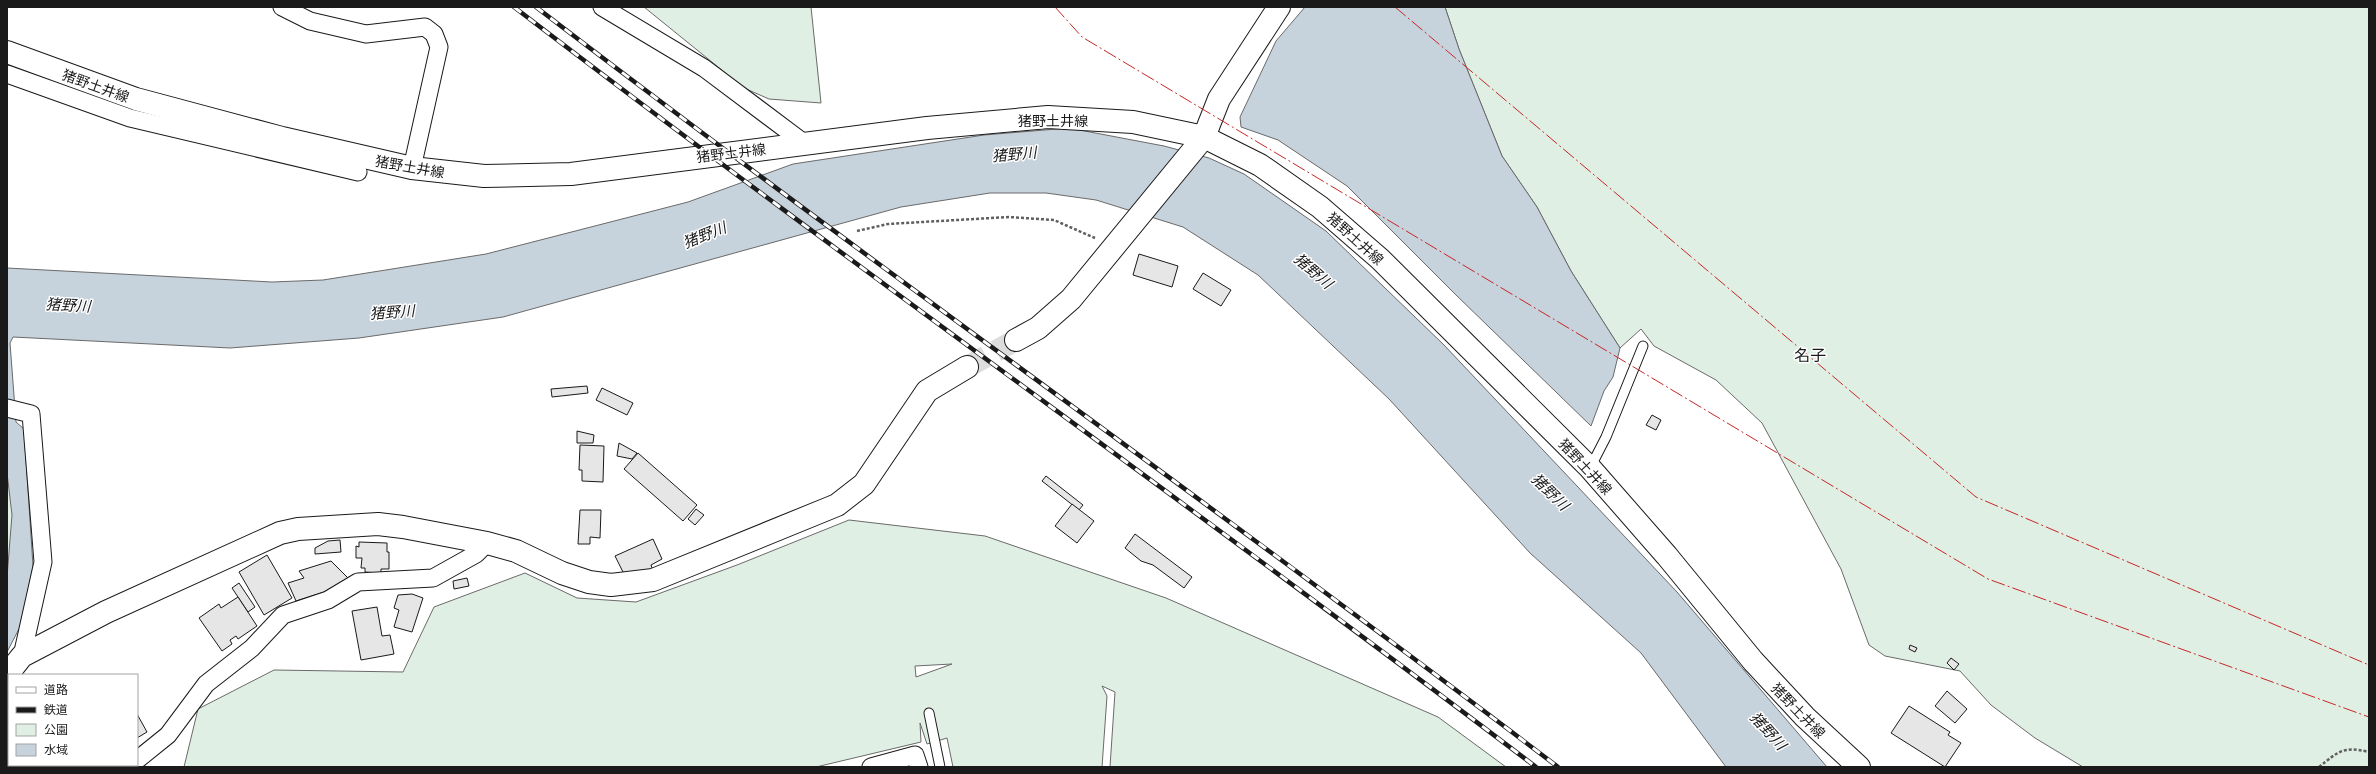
<svg xmlns="http://www.w3.org/2000/svg" width="2376" height="774" viewBox="0 0 2376 774" font-family="Georgia,'Noto Sans JP',serif">
  <style>
    .green { fill: #e0efe3; stroke: #6a6a6a; fill-rule: evenodd }
    .water { fill: #c6d2dc; stroke: #6a6a6a }
    .building { fill: #e6e6e6; stroke: #1a1a1a }
    .lines { fill: none; stroke-linecap: round; stroke-linejoin: round }
    .secondary-tunnel { stroke: #ddd; stroke-width: 22; stroke-dasharray: 22 11; stroke-linecap: butt }
    .lane-casing { stroke: #1a1a1a; stroke-width: 11 }
    .street-casing { stroke: #1a1a1a; stroke-width: 19 }
    .secondary-casing { stroke: #1a1a1a; stroke-width: 24 }
    .path { stroke: #5f5f5f; stroke-width: 2.5; stroke-dasharray: 3 2; stroke-linecap: butt }
    .lane { stroke: #fff; stroke-width: 9 }
    .street { stroke: #fff; stroke-width: 17 }
    .secondary { stroke: #fff; stroke-width: 22 }
    .rail-casing { stroke: #1a1a1a; stroke-width: 4.5 }
    .rail { stroke: #fff; stroke-width: 3; stroke-dasharray: 9; stroke-linecap: butt }
    .power { stroke: #c62828; stroke-width: 1; stroke-dasharray: 14 3 2 3; stroke-linecap: butt }
    .labels { text-anchor: middle; dominant-baseline: central; stroke-width: 3; stroke-linejoin: round; paint-order: stroke }
    .street-label { font-size: 14px; fill: #1a1a1a; stroke: #fff }
    .water-label { font-size: 15px; font-style: italic; fill: #1a1a1a; stroke: #fff }
    .quarter-label { font-size: 16px; fill: #1a1a1a; stroke: #fff }
  </style>
  <rect width="100%" height="100%" fill="#fff"/>
  <g class="green">
    <polygon points="644,7 811,7 821,103 769,99 744,88"/>
    <polygon points="1445,7 2369,7 2369,767 2083,767 2035,738 1991,705 1960,671 1885,656 1869,645 1841,569 1762,423 1716,380 1654,346 1641,329 1620,348 1571,271 1537,207 1502,156 1459,49"/>
    <polygon points="7,428 17,442 7,625"/>
    <path d="M849,520L985,536L1166,598L1438,717L1506,767H1110L1115,692L1102,686L1107,696L1102,767H953L947,738L927,744L920,723L921,742L816,767H184L198,709L274,670L403,672L434,607L525,573L577,598L636,602L737,565ZM952,664L916,677L915,666Z"/>
  </g>
  <g class="water">
    <polygon points="1305,7 1445,7 1459,49 1502,156 1537,207 1571,271 1620,348 1613,377 1604,391 1591,426 1455,294 1347,186 1278,140 1241,127 1240,117 1276,41"/>
    <polygon points="1069,128 1164,146 1209,158 1244,174 1326,231 1444,345 1677,592 1827,767 1726,767 1641,653 1530,553 1389,399 1258,275 1183,227 1096,200 1046,193 990,193 901,207 503,317 359,338 230,348 13,337 10,343 16,422 24,429 33,566 21,625 7,652 7,577 12,515 7,473 7,268 272,282 323,280 486,254 688,202 793,164 984,135"/>
  </g>
  <g class="building">
    <polygon points="1139,254 1178,266 1172,287 1133,275"/>
    <polygon points="1203,273 1231,290 1221,306 1193,289"/>
    <polygon points="587,386 588,393 552,397 551,389"/>
    <polygon points="602,388 633,403 627,415 596,400"/>
    <polygon points="1652,415 1661,420 1656,430 1646,425"/>
    <polygon points="577,431 594,435 593,443 577,443"/>
    <polygon points="619,443 637,453 632,459 617,456"/>
    <polygon points="580,445 604,446 603,482 582,481 582,470 579,470"/>
    <polygon points="638,453 697,505 683,521 624,469"/>
    <polygon points="1046,476 1083,505 1079,510 1042,481"/>
    <polygon points="1072,504 1094,521 1077,543 1055,526"/>
    <polygon points="696,509 704,515 695,525 688,519"/>
    <polygon points="580,510 601,510 600,538 590,537 590,544 578,544"/>
    <polygon points="1135,534 1192,577 1184,588 1153,565 1141,561 1125,548"/>
    <polygon points="653,539 662,559 651,565 653,571 626,578 615,556"/>
    <polygon points="340,540 341,552 315,554 315,548 328,541"/>
    <polygon points="359,542 387,543 387,552 389,552 389,569 381,569 381,573 365,572 365,568 361,568 362,558 356,558 356,546 359,547"/>
    <polygon points="267,555 292,598 264,615 239,572"/>
    <polygon points="331,561 348,578 324,592 296,601 288,583 304,578 299,571"/>
    <polygon points="467,578 469,586 454,589 453,581"/>
    <polygon points="239,583 255,607 248,612 232,588"/>
    <polygon points="412,594 423,598 412,632 394,627 399,610 394,608 398,595"/>
    <polygon points="238,597 257,626 238,639 236,636 230,640 232,644 222,651 199,618 219,604 221,608"/>
    <polygon points="377,607 382,636 390,635 394,654 361,660 352,611"/>
    <polygon points="1910,645 1917,648 1915,652 1909,649"/>
    <polygon points="1951,658 1959,664 1954,670 1947,663"/>
    <polygon points="1947,691 1967,709 1955,723 1935,706"/>
    <polygon points="1909,706 1950,732 1948,735 1961,743 1945,767 1891,733"/>
    <polygon points="137,714 147,732 137,738"/>
  </g>
  <g class="lines">
    <polyline class="secondary-tunnel" points="967,367 1016,340"/>
    <defs>
      <g id="lane">
        <polyline points="1590,468 1606,437 1643,346"/>
        <polyline points="929,713 940,767"/>
      </g>
      <g id="street">
        <polyline points="282,7 310,21 366,34 425,27 434,34 439,47 412,168"/>
        <polyline points="602,7 704,68 804,143"/>
        <polyline points="7,74 130,118 358,172"/>
        <polyline points="7,408 31,414 43,562 22,656"/>
        <polyline points="137,760 168,735 206,684 252,648 283,615 328,600 358,582 433,578 476,554 487,543"/>
        <polyline points="871,767 915,755 919,767"/>
      </g>
      <g id="secondary">
        <polyline points="7,52 136,99 282,138 412,168 484,176 571,174 927,128 1048,117 1133,122 1204,137 1260,165 1320,207 1380,259 1590,468 1667,556 1753,661 1805,717 1859,767"/>
        <polyline points="1016,340 1038,328 1071,299 1204,137 1219,99 1279,7"/>
        <polyline points="7,675 22,656 106,612 280,533 298,529 378,524 403,527 487,543 516,551 562,573 589,582 611,585 653,580 837,505 864,484 927,391 967,367"/>
      </g>
    </defs>
    <use href="#lane" class="lane-casing"/>
    <use href="#street" class="street-casing"/>
    <use href="#secondary" class="secondary-casing"/>
    <g class="path">
      <polyline points="857,231 888,224 1009,217 1054,220 1095,238"/>
      <path d="M2319,767C2339,751 2343,746 2369,752"/>
    </g>
    <use href="#lane" class="lane"/>
    <use href="#street" class="street"/>
    <use href="#secondary" class="secondary"/>
    <defs>
      <g id="rail">
        <path d="M514,7C851,265 1198,510 1536,767"/>
        <path d="M536,7C873,265 1220,510 1558,767"/>
      </g>
    </defs>
    <use href="#rail" class="rail-casing"/>
    <use href="#rail" class="rail"/>
    <g class="power">
      <polyline points="1055,7 1082,37 1988,579 2369,717"/>
      <polyline points="1395,7 1976,497 2369,665"/>
    </g>
  </g>
  <g class="labels">
    <g class="street-label">
      <text transform="translate(96 85) rotate(20)">猪野土井線</text>
      <text x="1053" y="120">猪野土井線</text>
      <text transform="translate(731 152) rotate(-7)">猪野土井線</text>
      <text transform="translate(410 166) rotate(10)">猪野土井線</text>
      <text transform="translate(1356 238) rotate(42)">猪野土井線</text>
      <text transform="translate(1586 466) rotate(47)">猪野土井線</text>
      <text transform="translate(1799 710) rotate(46)">猪野土井線</text>
    </g>
    <g class="water-label">
      <text transform="translate(1014 153) rotate(-5)">猪野川</text>
      <text transform="translate(704 234) rotate(-22)">猪野川</text>
      <text transform="translate(1314 270) rotate(41)">猪野川</text>
      <text transform="translate(68 304) rotate(3)">猪野川</text>
      <text transform="translate(392 311) rotate(-4)">猪野川</text>
      <text transform="translate(1551 491) rotate(44)">猪野川</text>
      <text transform="translate(1769 730) rotate(48)">猪野川</text>
    </g>
    <g class="quarter-label">
      <text x="1810" y="354">名子</text>
    </g>
  </g>
  <rect width="2376" height="774" fill="none" stroke="#1a1a1a" stroke-width="16"/>
  <rect x="8" y="674" width="130" height="92" fill="#ffffff" stroke="#a3a3a3"/>
  <rect x="16" y="687" width="20" height="6" fill="#ffffff" stroke="#a3a3a3"/>
  <text x="44" y="694" font-size="12" fill="#1a1a1a">道路</text>
  <rect x="16" y="707" width="20" height="6" fill="#1a1a1a" stroke="#a3a3a3"/>
  <text x="44" y="714" font-size="12" fill="#1a1a1a">鉄道</text>
  <rect x="16" y="724" width="20" height="12" fill="#e0efe3" stroke="#a3a3a3"/>
  <text x="44" y="734" font-size="12" fill="#1a1a1a">公園</text>
  <rect x="16" y="744" width="20" height="12" fill="#c6d2dc" stroke="#a3a3a3"/>
  <text x="44" y="754" font-size="12" fill="#1a1a1a">水域</text>
</svg>
